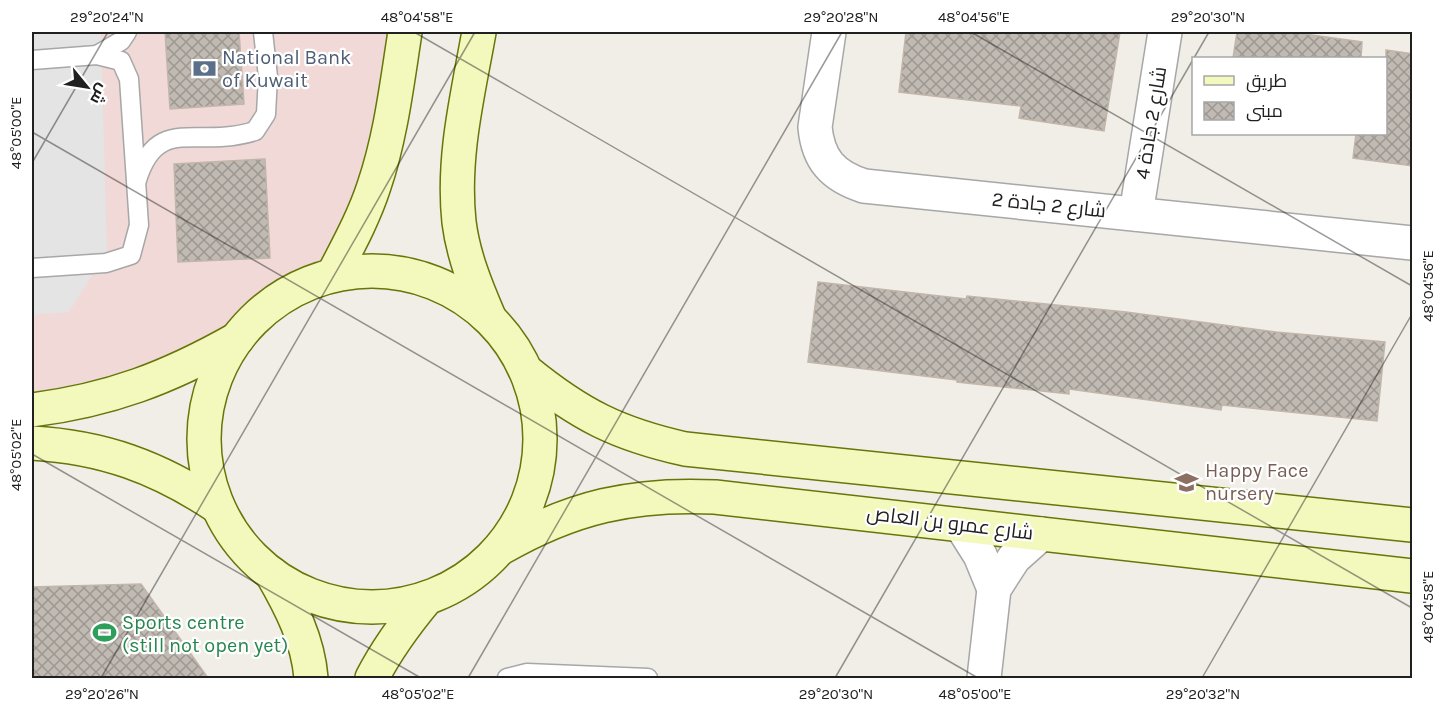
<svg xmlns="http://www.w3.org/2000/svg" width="1444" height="710" viewBox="0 0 1444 710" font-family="Karla,Cairo,sans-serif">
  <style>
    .commercial { fill: #f0d9d7 }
    .parking { fill: #e4e4e4 }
    .building { fill: url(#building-cross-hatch); stroke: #c2b5aa; stroke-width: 1.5 }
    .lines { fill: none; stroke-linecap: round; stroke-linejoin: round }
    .lane-casing { stroke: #a7a7a7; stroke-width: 21 }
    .street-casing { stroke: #a7a7a7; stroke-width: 36 }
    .secondary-casing { stroke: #667608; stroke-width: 36 }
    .lane { stroke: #fff; stroke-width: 18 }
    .street { stroke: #fff; stroke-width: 33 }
    .secondary { stroke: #f3f8bd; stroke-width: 33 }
    .ticks { fill: none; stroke: #202020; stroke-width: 1.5; stroke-opacity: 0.45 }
    .labels { text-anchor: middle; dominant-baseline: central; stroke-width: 4.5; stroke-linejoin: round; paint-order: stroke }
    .service-label { font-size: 20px; fill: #4e5e75; stroke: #fff; text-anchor: start }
    .street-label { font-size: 20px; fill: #202020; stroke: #fff }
    .education-label { font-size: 20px; fill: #785e54; stroke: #fff; text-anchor: start }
    .leisure-label { font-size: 20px; fill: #27864d; stroke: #fff; text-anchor: start }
    .neatline { fill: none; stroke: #202020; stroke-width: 2 }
    .ticks-label { font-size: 15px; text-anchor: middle; fill: #202020 }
  </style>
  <defs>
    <pattern id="building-cross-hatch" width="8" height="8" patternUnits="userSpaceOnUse" patternTransform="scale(1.5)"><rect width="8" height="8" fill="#c1bab3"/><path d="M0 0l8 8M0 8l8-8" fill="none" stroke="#9c9791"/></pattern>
  </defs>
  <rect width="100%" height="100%" fill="#f0eee7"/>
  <polygon class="commercial" points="32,32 405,32 333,275 280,299 237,339 32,410"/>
  <polygon class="parking" points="32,32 101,32 107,252 69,312 32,315"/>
  <g class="building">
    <polygon points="165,32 239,32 244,104 170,109"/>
    <polygon points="906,32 1120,32 1104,131 1019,118 1021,106 899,92"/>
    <polygon points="1237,32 1290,32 1362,42 1361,58 1233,58"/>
    <polygon points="1386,50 1413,54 1413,166 1353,158 1356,134 1386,134"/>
    <polygon points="265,159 270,258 178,262 174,164"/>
    <polygon points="818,282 966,299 967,296 1126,312 1276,332 1385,342 1377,421 1222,405 1221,410 1069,389 1069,394 957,382 957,380 808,362"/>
    <polygon points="141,584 208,678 32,678 32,587"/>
  </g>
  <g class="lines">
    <defs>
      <g id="lane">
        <polyline points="97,55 121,41 127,32"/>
        <polyline points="32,60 97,55 121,61 129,79 139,225 131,255 106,263 32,268"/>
        <path d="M137,180C155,122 188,142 232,136C240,135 248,133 255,131L266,114L268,77L263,32"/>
        <polyline points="507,678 527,673 648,678"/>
      </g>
      <g id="street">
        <path d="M829,32L815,127C818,160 833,176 864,186L1412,243"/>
        <polyline points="1136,214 1165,32"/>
        <polyline points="961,525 980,555 994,589"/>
        <polyline points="984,678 994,589 1014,558 1041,534"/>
      </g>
      <g id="secondary">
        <path d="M479,32C468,94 452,157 459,222C463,255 476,287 489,317"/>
        <circle cx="372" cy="439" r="168"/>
        <path d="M333,275C348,246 364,217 374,186C391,136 397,83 405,32"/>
        <path d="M526,371C580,415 618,434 685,449L1412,525"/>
        <path d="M32,410C110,400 168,378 237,339"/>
        <path d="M32,443C103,447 158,467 218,507"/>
        <path d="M501,548C572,507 633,493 715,497L1412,576"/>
        <path d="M272,574C291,607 308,640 311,678"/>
        <path d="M372,678C387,649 406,623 427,598"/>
      </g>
    </defs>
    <use href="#lane" class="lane-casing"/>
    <use href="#street" class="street-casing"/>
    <use href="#secondary" class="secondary-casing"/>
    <use href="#lane" class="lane"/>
    <use href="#street" class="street"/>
    <use href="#secondary" class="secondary"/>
  </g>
  <path class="ticks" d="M414,32L1412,608M971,32L1412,286M32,132L978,678M32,163L108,32M32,454L421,678M101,678L475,32M468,678L842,32M835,678L1209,32M1202,678L1412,314"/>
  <defs>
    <symbol id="bank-bare" viewBox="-9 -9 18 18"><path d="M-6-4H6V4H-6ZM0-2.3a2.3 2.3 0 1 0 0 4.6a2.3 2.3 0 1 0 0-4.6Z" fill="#5c6f8a" stroke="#fff" stroke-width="2.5" paint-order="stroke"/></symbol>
    <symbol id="school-bare" viewBox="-9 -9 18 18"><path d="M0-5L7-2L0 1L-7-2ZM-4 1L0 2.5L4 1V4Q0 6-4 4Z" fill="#8d6e63" stroke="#fff" stroke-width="2.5" paint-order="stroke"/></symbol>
    <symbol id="stadium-bare" viewBox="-9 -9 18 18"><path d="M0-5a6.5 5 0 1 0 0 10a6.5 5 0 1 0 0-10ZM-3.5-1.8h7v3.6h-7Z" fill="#2e9e5b" stroke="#fff" stroke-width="2.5" paint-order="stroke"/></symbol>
  </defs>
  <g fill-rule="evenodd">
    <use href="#bank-bare" x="188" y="52" width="33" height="33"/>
    <use href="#school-bare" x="1170" y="466" width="33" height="33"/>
    <use href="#stadium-bare" x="88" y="616" width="33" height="33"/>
  </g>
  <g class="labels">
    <g class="service-label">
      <text x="222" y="57">National Bank<tspan x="222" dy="23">of Kuwait</tspan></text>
    </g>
    <g class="street-label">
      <text transform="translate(1151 123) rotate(-81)">شارع 2 جادة 4</text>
      <text transform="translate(1049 205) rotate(6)">شارع 2 جادة 2</text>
      <text transform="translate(950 523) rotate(7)">شارع عمرو بن العاص</text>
    </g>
    <g class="education-label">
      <text x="1205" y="470">Happy Face<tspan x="1205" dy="23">nursery</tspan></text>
    </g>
    <g class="leisure-label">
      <text x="122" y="622">Sports centre<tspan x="122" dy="23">(still not open yet)</tspan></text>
    </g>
  </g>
  <rect width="1444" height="710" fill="none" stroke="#ffffff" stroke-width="66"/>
  <rect x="1192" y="57" width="195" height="78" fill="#ffffff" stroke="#a6a6a6" stroke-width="1.5"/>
  <rect x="1204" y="76" width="30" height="9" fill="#f3f8bd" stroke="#a6a6a6" stroke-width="1.5"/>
  <text x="1246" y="87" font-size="18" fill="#202020">طريق</text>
  <rect x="1204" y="102" width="30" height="18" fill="url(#building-cross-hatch)" stroke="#a6a6a6" stroke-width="1.5"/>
  <text x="1246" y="117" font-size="18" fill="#202020">مبنى</text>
  <g transform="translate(87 87) rotate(120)" stroke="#ffffff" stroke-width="4.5" paint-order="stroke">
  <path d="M0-4.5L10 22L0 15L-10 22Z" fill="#202020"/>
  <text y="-9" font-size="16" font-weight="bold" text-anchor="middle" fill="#202020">ش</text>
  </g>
  <rect x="33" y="33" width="1378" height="644" class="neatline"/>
  <g class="ticks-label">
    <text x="107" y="22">29°20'24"N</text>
    <text x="417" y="22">48°04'58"E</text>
    <text x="841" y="22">29°20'28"N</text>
    <text x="974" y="22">48°04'56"E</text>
    <text x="1208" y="22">29°20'30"N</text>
    <text transform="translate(16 133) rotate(-90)" y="5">48°05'00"E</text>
    <text transform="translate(1428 286) rotate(-90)" y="5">48°04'56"E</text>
    <text transform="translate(16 455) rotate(-90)" y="5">48°05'02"E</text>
    <text transform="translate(1428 607) rotate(-90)" y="5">48°04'58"E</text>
    <text x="102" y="699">29°20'26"N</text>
    <text x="418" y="699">48°05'02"E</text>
    <text x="836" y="699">29°20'30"N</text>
    <text x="975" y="699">48°05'00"E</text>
    <text x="1203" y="699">29°20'32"N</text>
  </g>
</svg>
